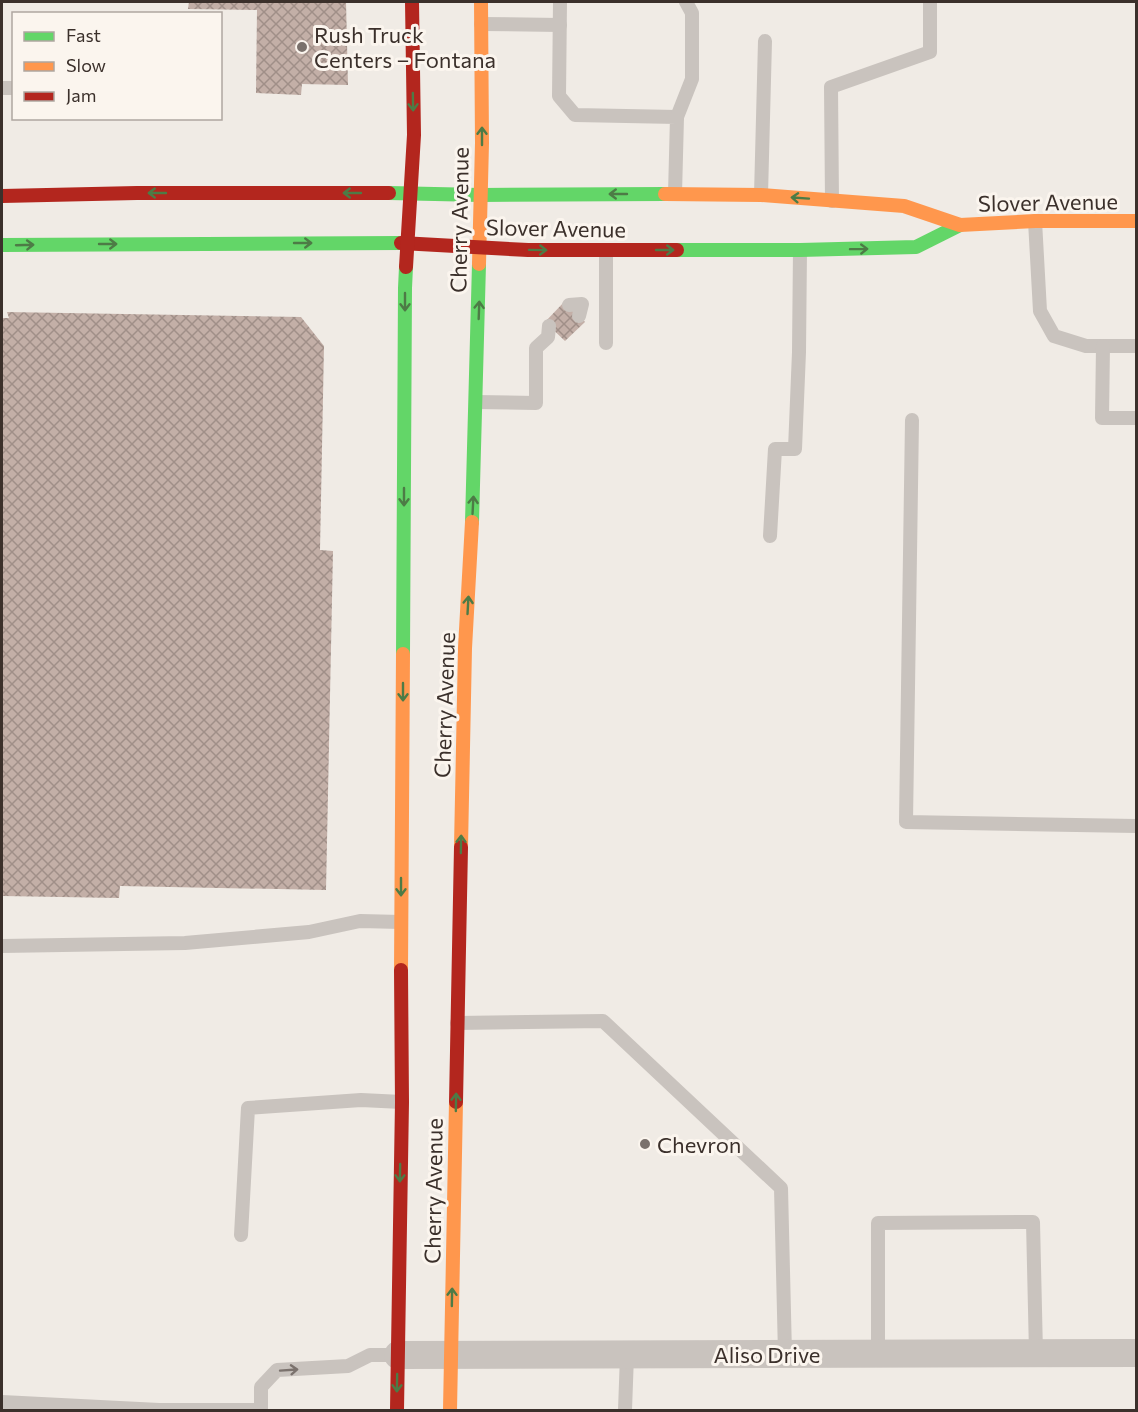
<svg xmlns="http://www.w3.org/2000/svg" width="1138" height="1412" viewBox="0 0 1138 1412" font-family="Commissioner,sans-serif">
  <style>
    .building { fill: url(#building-cross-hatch) }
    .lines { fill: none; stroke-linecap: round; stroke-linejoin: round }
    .lane { stroke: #c9c3be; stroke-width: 14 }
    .street { stroke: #c9c3be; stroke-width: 28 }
    .fast { stroke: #63d668; stroke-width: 14 }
    .slow { stroke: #ff974d; stroke-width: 14 }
    .jam { stroke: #b3261e; stroke-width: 14 }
    .oneway { stroke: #4d7b46 }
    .oneway2 { stroke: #7b726d }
    .poi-dot { fill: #7a716c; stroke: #fbf5ee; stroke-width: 2 }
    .labels { text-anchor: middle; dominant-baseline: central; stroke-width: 6; stroke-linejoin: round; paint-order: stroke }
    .poi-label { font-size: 22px; fill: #3b302b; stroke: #fbf5ee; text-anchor: start }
    .street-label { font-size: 22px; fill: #3b302b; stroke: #fbf5ee }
  </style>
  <defs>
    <pattern id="building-cross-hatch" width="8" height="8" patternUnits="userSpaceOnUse" patternTransform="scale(1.5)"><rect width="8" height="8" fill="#c3afa7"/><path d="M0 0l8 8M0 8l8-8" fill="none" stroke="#a08f88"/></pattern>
  </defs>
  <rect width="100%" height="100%" fill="#f0ebe5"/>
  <g class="building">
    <polygon points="189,2 346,2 348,85 302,84 301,95 256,93 257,10 188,9"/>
    <polygon points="565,301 585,322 565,341 545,322"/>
    <polygon points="7,312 301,317 324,346 320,550 333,551 326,890 120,886 119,898 2,896 2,318 9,318"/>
  </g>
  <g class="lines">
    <g class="lane">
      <polyline points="560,2 559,96 575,115 677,117 675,194"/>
      <polyline points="481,24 560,25"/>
      <polyline points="2,88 14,88"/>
      <polyline points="677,117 692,79 692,13 686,2"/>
      <polyline points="761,195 765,41"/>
      <polyline points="832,201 831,87 930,52 930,2"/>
      <polyline points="1035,221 1040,311 1054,336 1086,346 1136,346"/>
      <polyline points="569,305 582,304 579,316"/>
      <polyline points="606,343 606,250"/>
      <polyline points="1103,346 1102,418 1136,418"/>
      <polyline points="476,402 536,403 536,348 548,337 549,326"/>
      <polyline points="912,420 906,822 1136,826"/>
      <polyline points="770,536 775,449 795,449 799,352 800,250"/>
      <polyline points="2,946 185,943 309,932 360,921 401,922"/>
      <polyline points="457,1023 603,1021 781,1188 785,1354"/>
      <polyline points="241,1235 248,1108 361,1100 402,1102"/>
      <polyline points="878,1354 878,1223 1033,1222 1036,1353"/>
      <polyline points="2,1402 159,1410"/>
      <polyline points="159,1410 256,1410"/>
      <polyline points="261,1410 261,1387 277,1370 348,1366 370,1355 398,1355"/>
      <polyline points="625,1410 627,1355"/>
    </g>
    <polyline class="street" points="398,1355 1136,1353"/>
    <g class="fast">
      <polyline points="389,193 480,195 665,194"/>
      <polyline points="2,245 401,243"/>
      <polyline points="677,250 800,250 916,247 960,225"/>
      <polyline points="472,522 479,264"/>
      <polyline points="403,654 405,288 406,267"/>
    </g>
    <g class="slow">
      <polyline points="665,194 761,195 904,206 960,225 1035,221 1136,221"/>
      <polyline points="479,264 482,143 481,2"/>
      <polyline points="461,847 465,648 472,522"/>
      <polyline points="401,970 403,654"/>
      <polyline points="450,1410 456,1102"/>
    </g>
    <g class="jam">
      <polyline points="2,196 137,193 389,193"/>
      <polyline points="401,243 528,250 677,250"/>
      <polyline points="406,267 414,135 412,2"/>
      <polyline points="456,1102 461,847"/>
      <polyline points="397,1410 402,1102 401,970"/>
    </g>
  </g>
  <defs><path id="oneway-shaft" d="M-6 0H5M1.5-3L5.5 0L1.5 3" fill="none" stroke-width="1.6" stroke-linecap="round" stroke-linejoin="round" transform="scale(1.5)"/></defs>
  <g class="oneway">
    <use href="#oneway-shaft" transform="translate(413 102) rotate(89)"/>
    <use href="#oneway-shaft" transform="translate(482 136) rotate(-90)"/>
    <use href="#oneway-shaft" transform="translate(157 193) rotate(180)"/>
    <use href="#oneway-shaft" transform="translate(352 193) rotate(-180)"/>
    <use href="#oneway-shaft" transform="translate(618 194) rotate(180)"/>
    <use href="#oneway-shaft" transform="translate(800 198) rotate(-176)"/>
    <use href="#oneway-shaft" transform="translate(303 243)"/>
    <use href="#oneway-shaft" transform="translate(108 244)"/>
    <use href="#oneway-shaft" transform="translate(25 245) rotate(-2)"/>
    <use href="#oneway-shaft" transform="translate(859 249) rotate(-1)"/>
    <use href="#oneway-shaft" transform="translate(538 250) rotate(1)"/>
    <use href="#oneway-shaft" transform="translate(665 250)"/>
    <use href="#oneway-shaft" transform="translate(405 302) rotate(90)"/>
    <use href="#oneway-shaft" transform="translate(479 310) rotate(-88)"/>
    <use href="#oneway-shaft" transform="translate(404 497) rotate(90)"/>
    <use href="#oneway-shaft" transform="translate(473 505) rotate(-87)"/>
    <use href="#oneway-shaft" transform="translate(468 605) rotate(-87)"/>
    <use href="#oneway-shaft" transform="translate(403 692) rotate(90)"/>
    <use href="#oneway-shaft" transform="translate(461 844) rotate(-89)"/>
    <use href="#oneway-shaft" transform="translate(401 887) rotate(90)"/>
    <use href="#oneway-shaft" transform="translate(456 1102) rotate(-89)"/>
    <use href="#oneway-shaft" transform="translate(400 1173) rotate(91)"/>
    <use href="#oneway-shaft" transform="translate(452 1297) rotate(-89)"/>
    <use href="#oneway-shaft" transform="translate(397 1383) rotate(91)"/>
  </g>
  <use class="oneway2" href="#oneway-shaft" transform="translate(289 1370) rotate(-4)"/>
  <g class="poi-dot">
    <circle cx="302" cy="47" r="6"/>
    <circle cx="645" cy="1144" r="6"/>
  </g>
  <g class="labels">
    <g class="poi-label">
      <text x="314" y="34">Rush Truck<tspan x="314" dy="25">Centers – Fontana</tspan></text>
      <text x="657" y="1144">Chevron</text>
    </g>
    <g class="street-label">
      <text transform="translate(1048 202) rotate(-1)">Slover Avenue</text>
      <text transform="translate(459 220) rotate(-89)">Cherry Avenue</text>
      <text transform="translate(556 228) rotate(1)">Slover Avenue</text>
      <text transform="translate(444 705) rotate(-88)">Cherry Avenue</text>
      <text transform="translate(433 1191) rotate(-89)">Cherry Avenue</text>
      <text x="767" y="1354">Aliso Drive</text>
    </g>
  </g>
  <rect width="1138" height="1412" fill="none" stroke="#3b302b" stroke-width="6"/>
  <rect x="12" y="12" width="210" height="108" fill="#fbf5ee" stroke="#aea6a0" stroke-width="1.5"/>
  <rect x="24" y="32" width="30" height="9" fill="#63d668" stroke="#aea6a0" stroke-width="1.5"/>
  <text x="66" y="42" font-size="18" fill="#3b302b">Fast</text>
  <rect x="24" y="62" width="30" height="9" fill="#ff974d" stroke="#aea6a0" stroke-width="1.5"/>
  <text x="66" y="72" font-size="18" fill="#3b302b">Slow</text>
  <rect x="24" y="92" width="30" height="9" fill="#b3261e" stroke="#aea6a0" stroke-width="1.5"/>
  <text x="66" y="102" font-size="18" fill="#3b302b">Jam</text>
</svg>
